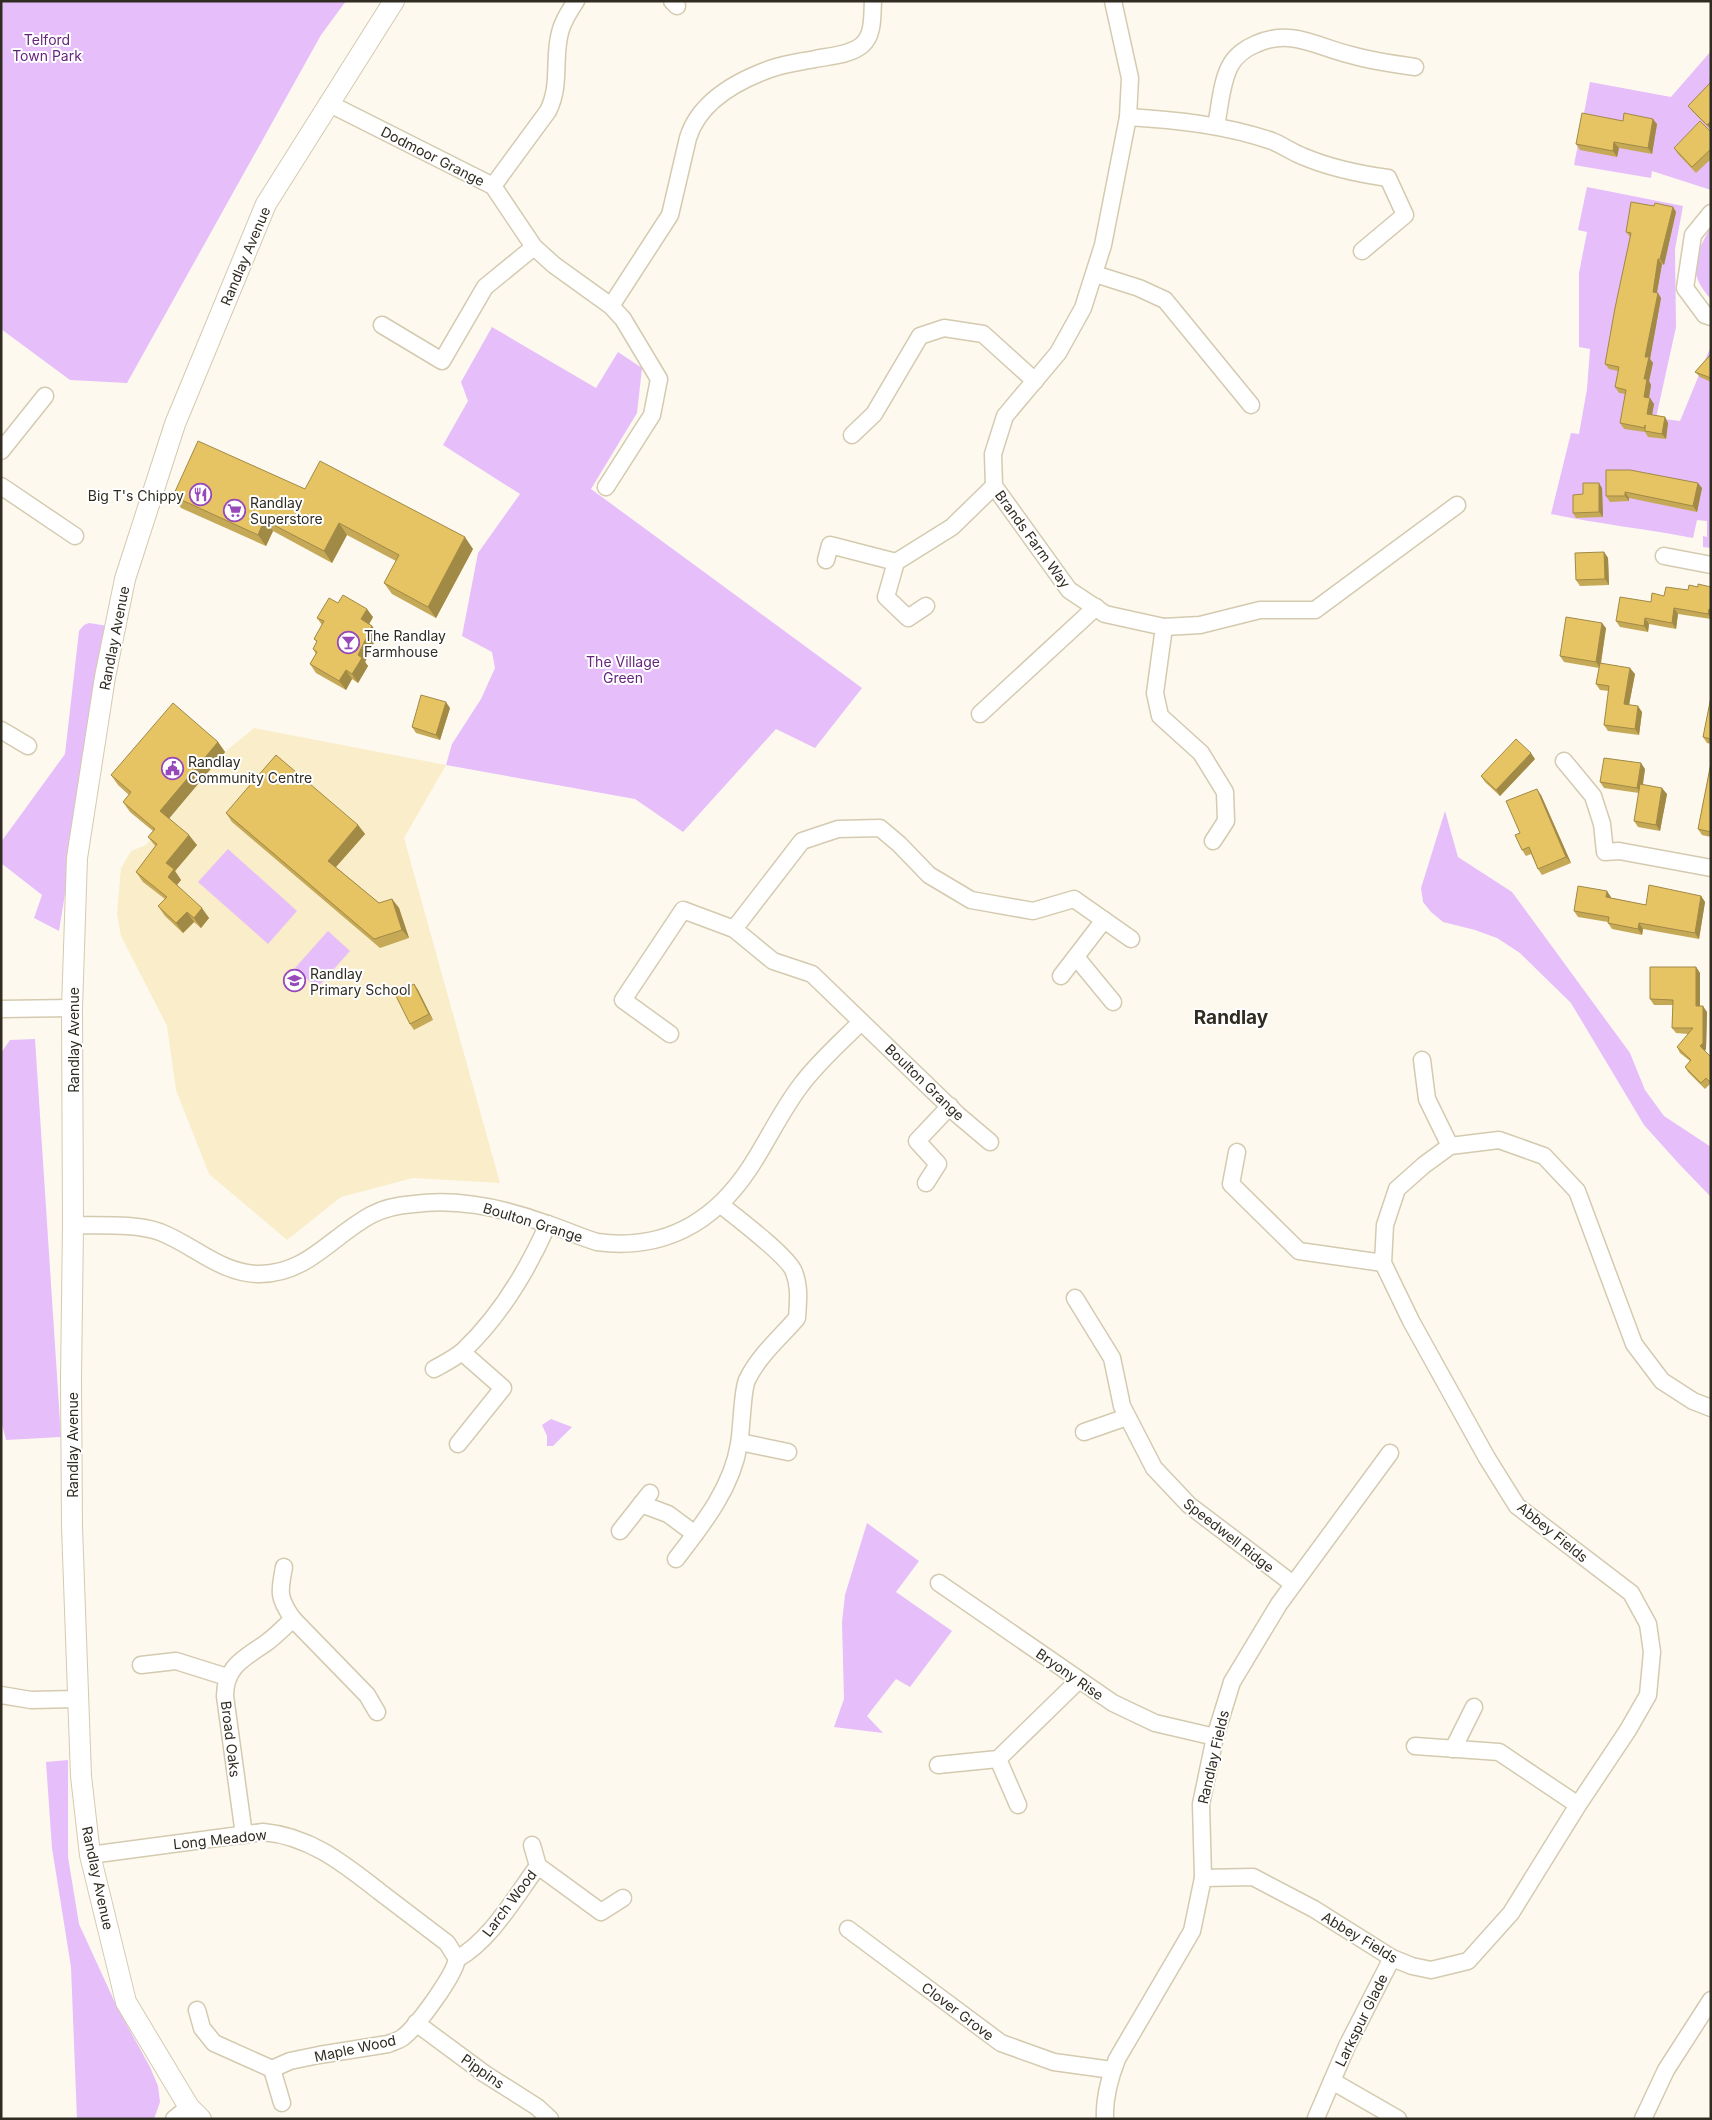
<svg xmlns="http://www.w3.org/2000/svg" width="1712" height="2120" viewBox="0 0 1712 2120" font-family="Inter,sans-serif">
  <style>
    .built { fill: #faedca }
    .green { fill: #e6befa }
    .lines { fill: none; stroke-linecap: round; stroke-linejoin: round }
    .minor-casing { stroke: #d4caaf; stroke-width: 19 }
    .tertiary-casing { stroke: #d4caaf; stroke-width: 22 }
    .minor { stroke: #fff; stroke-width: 16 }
    .tertiary { stroke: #fff; stroke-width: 20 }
    .wall { fill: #c6a956 }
    .shaded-wall { fill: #a18946 }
    .building { fill: #e6c464; stroke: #a18946 }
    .labels { text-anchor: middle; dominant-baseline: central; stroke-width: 4; stroke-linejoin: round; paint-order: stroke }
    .park-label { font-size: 14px; fill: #65247e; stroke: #fff }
    .street-label { font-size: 14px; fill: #302c22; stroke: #fff }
    .poi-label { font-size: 14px; fill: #302c22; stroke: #fff; text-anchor: start }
    .district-label { font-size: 19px; font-weight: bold; fill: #302c22; stroke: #fff }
  </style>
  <rect width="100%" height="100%" fill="#fdf9ef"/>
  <polygon class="built" points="254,728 446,765 404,838 500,1183 413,1178 341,1197 287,1240 209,1174 176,1090 167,1026 121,936 117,914 121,868 131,851 146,845 225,752"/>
  <g class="green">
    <polygon points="1,1 346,1 321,35 127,383 70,380 1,329"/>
    <polygon points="1711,51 1711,190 1652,171 1651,178 1574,165 1590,82 1671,97"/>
    <path d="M1587,187L1683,206L1675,249L1676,327L1656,418L1680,421L1711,346V548L1703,547V536L1707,537V521L1697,520L1693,538C1646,529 1599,524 1551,514L1571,433L1579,434L1587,389L1590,349L1579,347V273L1587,232L1578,230Z"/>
    <path d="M1711,226V299C1685,271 1696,255 1711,226Z"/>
    <polygon points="492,327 596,388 618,352 642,368 637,413 591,489 862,688 815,748 776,729 683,832 635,799 446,765 452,744 481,699 495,668 492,652 462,636 478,553 520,494 443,445 468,401 461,382"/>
    <polygon points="89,623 108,626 59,931 34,918 42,895 1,863 1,842 65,754 79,631 84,625"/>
    <polygon points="1445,811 1458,857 1512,892 1630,1053 1645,1090 1664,1116 1711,1147 1711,1197 1680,1165 1644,1125 1571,1003 1520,953 1497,938 1475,930 1443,922 1431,912 1423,902 1421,888"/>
    <polygon points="228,849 297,911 268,944 198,882"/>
    <polygon points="328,931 350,951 317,988 295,968"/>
    <polygon points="35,1039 61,1437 6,1440 1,1420 1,1053 10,1040"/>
    <polygon points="551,1419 572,1427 553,1446 547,1446 547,1436 542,1425"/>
    <polygon points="867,1523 919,1561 896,1592 952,1631 910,1687 896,1679 867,1716 883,1733 834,1727 844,1699 842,1622 845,1595"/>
    <polygon points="68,1760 68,1857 79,1924 117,2007 150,2067 158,2086 160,2102 154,2119 77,2119 71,1967 52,1848 46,1762"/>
  </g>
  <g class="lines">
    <defs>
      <g id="minor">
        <polyline points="672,1 677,6"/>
        <polyline points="1113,1 1130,78 1128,117 1103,245 1083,308 1058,353 1005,416 993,454 994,486 1069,590 1105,614 1164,627 1200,625 1260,610 1315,610 1457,505"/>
        <polyline points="328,103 493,186 534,247 554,265 611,306 623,319 659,379 652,415 606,487"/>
        <path d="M1128,117C1177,120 1225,125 1272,141C1282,145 1292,152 1302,156C1330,168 1359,174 1388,178L1405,215L1362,251"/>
        <path d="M1216,125C1220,107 1221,83 1230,66C1235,56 1246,48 1256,44C1291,28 1317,47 1351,55C1372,61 1393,64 1415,67"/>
        <path d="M493,186L548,111C562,83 552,56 561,29C564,19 570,10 576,1"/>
        <polyline points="1711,213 1693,235 1685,288 1705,315 1711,317"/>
        <polyline points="1095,274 1139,288 1165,300 1251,405"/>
        <path d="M611,306L670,215L688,138C699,102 737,81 770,69C784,64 800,62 815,59C830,56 850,55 862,45C874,35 872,15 873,1"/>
        <polyline points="382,325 442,361 485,287 534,247"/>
        <polyline points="852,435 874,414 920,336 944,328 983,334 1035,381"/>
        <polyline points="1,451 45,396"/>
        <polyline points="1,486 75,536"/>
        <polyline points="1664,556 1711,565"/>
        <polyline points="826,560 830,545 896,562"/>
        <polyline points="926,606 908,618 886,597 896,562 952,527 994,486"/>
        <polyline points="1164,627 1155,693 1160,716 1201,753 1225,792 1226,821 1213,841"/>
        <polyline points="980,714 1096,607"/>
        <polyline points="1,730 28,746"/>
        <polyline points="1564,761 1593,796 1602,824 1605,852 1619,851 1711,868"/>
        <polyline points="734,929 802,841 838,829 880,828 899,844 929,875 971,900 1033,911 1074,899 1131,939"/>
        <polyline points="1076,957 1113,1002"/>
        <polyline points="1061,976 1104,920"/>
        <polyline points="1,1009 72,1008"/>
        <polyline points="670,1034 623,1000 683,910 734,929 773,961 812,974 958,1115 990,1142"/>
        <polyline points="1422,1060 1427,1099 1450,1146"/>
        <polyline points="1237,1152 1231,1184 1299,1251 1383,1263"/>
        <polyline points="926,1183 938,1164 917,1141 950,1106"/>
        <path d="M73,1225C101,1226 133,1223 160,1232C194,1245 221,1274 260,1274C307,1274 332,1236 371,1215C384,1208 400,1205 414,1204C460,1198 504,1208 547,1224C564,1229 580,1237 597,1242C663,1251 713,1223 749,1169C767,1142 781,1111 801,1085C818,1062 841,1042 861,1022"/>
        <polyline points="1075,1298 1112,1358 1122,1406 1154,1468 1189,1505 1293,1584"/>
        <path d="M434,1369C443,1364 455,1358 463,1351C499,1317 528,1269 548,1224"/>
        <polyline points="1084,1432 1127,1417"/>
        <polyline points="740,1442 788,1452"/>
        <polyline points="458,1444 503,1388 462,1352"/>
        <polyline points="641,1504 668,1514 695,1534"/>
        <polyline points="620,1531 650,1493"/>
        <path d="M676,1559C703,1524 732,1488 739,1444C742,1428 742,1391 747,1380C759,1355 780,1338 797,1318C798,1302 800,1287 794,1272C789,1257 736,1217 721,1205"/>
        <path d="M284,1567C279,1592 278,1598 293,1619"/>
        <polyline points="939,1583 1113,1703 1155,1723 1215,1737"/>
        <polyline points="141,1665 176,1661 227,1677"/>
        <polyline points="1,1695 31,1700 77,1699"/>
        <polyline points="1415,1746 1499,1752 1578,1805"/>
        <polyline points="1453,1749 1474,1707"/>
        <polyline points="998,1759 1018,1805"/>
        <polyline points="938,1765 998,1759 1079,1680"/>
        <path d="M244,1835L225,1696C225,1666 245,1658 266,1643C276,1636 284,1627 293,1619L367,1695L377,1712"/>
        <polyline points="532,1845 538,1866 601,1912 623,1898"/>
        <path d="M90,1855L263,1832C310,1836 344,1864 380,1892C402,1909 425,1926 447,1943L457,1959"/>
        <polyline points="1203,1878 1253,1877 1314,1909 1392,1958 1412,1966 1431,1970 1468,1961 1511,1913 1578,1805 1628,1730 1648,1695 1652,1652 1648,1624 1631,1593 1517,1506 1487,1458 1411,1321 1383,1263 1385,1225 1397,1189 1424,1165 1450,1146 1499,1140 1544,1156 1577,1191 1634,1344 1662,1381 1693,1401 1711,1408"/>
        <polyline points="848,1929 1001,2043 1054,2062 1112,2070"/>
        <path d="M457,1959C491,1940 515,1897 538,1866"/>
        <polyline points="197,2010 202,2028 214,2043 272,2069 282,2103"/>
        <polyline points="416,2023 485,2074 537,2107 550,2119"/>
        <path d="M272,2069L290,2061L319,2055L388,2044C392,2042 398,2041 402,2038C417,2027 454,1976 457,1959"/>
        <polyline points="1332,2081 1398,2119"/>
        <polyline points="1316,2118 1347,2046 1392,1958"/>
        <polyline points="174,2119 189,2107"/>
        <path d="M1105,2119C1104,2099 1110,2077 1117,2059L1192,1931L1203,1878L1201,1804L1215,1737L1232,1682L1279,1604L1390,1453"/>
        <polyline points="1643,2119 1666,2070 1711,2000"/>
      </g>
      <polyline id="tertiary" points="201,2119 189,2107 126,2002 90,1855 81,1776 72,1527 71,1379 73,1225 72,1008 77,858 105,677 125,579 175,424 266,204 394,1"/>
    </defs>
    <use href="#minor" class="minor-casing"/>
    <use href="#tertiary" class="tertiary-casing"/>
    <use href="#minor" class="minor"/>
    <use href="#tertiary" class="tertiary"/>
  </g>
  <g class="wall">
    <polygon points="1711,78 1711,130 1692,111 1688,106 1711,82 1709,79"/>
    <polygon points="1623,121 1657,124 1652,154 1619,148 1617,157 1580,150 1576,144"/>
    <polygon points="1711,132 1711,159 1696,173 1678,154 1674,148"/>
    <polygon points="1654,206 1673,207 1676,212 1664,265 1662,264 1657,293 1661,298 1650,359 1653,363 1649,381 1651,385 1649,398 1654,404 1652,415 1665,417 1668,423 1666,439 1648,437 1645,432 1624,429 1620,423 1625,394 1619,393 1615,387 1618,371 1609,369 1605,364 1630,237 1626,232"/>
    <polygon points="1711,354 1711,382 1700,377 1695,372"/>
    <polygon points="1606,470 1702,488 1697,512 1629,498 1629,501 1610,502 1606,496"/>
    <polygon points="1602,488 1603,517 1576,518 1573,513 1583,494"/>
    <polygon points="305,489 473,549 436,618 392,594 384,583 396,561 347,535 332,563 273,531 266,546 181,508 173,496"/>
    <polygon points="1604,552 1608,558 1609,585 1580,586 1576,580"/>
    <polygon points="1698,587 1711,587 1711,619 1678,614 1676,629 1649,624 1648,632 1620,627 1616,621 1651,602 1664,596 1688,590"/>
    <polygon points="338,603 373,617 369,624 372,626 378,634 365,662 368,666 358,683 352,679 346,690 316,673 310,664 316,654 313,649 317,642 314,639 322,625 317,618"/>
    <polygon points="1606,628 1601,663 1635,674 1629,705 1642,712 1639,735 1608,731 1604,725 1609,691 1600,690 1596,684 1599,668 1564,662 1560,656"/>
    <polygon points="1711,697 1711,744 1707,743 1703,737"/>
    <polygon points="450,708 440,740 416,733 412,727"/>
    <polygon points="218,742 225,752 169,818 197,845 175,871 181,880 177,885 209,918 201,928 194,922 183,933 165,916 158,906 165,899 143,882 136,872 156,847 148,837 153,831 130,812 123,802 129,795 118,785 111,775"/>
    <polygon points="1535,759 1500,796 1485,782 1481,776"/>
    <polygon points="1711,763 1711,837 1702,835 1698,829"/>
    <polygon points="1645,769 1643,785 1667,794 1660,831 1638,827 1634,821 1639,793 1604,788 1600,782"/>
    <polygon points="1541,795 1571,863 1542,875 1538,869 1531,854 1526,856 1522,850"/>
    <polygon points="226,813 358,825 365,834 336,867 379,903 392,899 399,908 409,938 380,948 232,822"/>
    <polygon points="1701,896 1705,902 1699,939 1643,929 1642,935 1612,929 1608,923 1608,922 1578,917 1574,911 1611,897 1611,898 1646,905"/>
    <polygon points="1696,967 1700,973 1700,1006 1707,1012 1706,1049 1705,1051 1711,1057 1711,1084 1710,1084 1705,1089 1688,1072 1685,1067 1690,1061 1680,1053 1677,1047 1688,1034 1676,1033 1672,1028 1673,1005 1654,1005 1650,999"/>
    <polygon points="414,984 418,990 433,1020 414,1030 410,1024"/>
  </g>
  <g class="shaded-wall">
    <polygon points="1653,119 1657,124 1652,154 1648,148"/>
    <polygon points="1711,121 1711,129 1707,125"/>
    <polygon points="1614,142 1619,148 1617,157 1613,151"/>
    <polygon points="1673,207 1676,212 1664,265 1660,259"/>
    <polygon points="1658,259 1662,264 1656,297 1653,292"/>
    <polygon points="1658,293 1661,298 1650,359 1653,363 1649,381 1651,385 1648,403 1644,397 1645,357"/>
    <polygon points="1650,398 1654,404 1651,420 1647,414"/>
    <polygon points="1665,417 1668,423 1666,439 1662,434"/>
    <polygon points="1599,483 1602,488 1603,517 1599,512"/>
    <polygon points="1698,483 1702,488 1697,512 1693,506"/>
    <polygon points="1625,492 1629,498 1629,501 1625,496"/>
    <polygon points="264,520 273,531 266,546 258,535"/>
    <polygon points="339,523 347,535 332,563 324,551"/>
    <polygon points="465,537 473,549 436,618 428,607"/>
    <polygon points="1604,552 1608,558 1609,585 1605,579"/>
    <polygon points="1674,608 1678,614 1676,629 1672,623"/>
    <polygon points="367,609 373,617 367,628 361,619"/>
    <polygon points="1709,609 1711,611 1711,618 1708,614"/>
    <polygon points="1645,618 1649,624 1648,632 1644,626"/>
    <polygon points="1602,623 1606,628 1600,668 1596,662"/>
    <polygon points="372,626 378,634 365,662 368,666 358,683 352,674 358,655"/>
    <polygon points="1630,668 1635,674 1628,710 1624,704"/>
    <polygon points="346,670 352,679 346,690 339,681"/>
    <polygon points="446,702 450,708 440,740 436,735"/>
    <polygon points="1638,706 1642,712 1639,735 1635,729"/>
    <polygon points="218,742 225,752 167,821 160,811"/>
    <polygon points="1531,753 1535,759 1500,796 1496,790"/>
    <polygon points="1641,763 1645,769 1641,794 1637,788"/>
    <polygon points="1662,788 1667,794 1660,831 1656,825"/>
    <polygon points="1537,789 1541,795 1571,863 1566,857"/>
    <polygon points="358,825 365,834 334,869 328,861"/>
    <polygon points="189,835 197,845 175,871 181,880 175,887 168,877 166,863"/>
    <polygon points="1607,891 1611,897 1610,903 1606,897"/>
    <polygon points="1701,896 1705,902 1699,939 1695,933"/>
    <polygon points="392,899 399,908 409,938 402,930"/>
    <polygon points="202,908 209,918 201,928 194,918"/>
    <polygon points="187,912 194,922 183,933 176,923"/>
    <polygon points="1639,923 1643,929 1642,935 1638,929"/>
    <polygon points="1696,967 1700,973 1700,1012 1696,1006"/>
    <polygon points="414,984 418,990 433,1020 429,1014"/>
    <polygon points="1703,1006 1707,1012 1706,1049 1704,1052 1700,1046"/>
  </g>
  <g class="building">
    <polygon points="1711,82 1711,121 1707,125 1688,106"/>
    <polygon points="1582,113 1623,121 1624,113 1653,119 1648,148 1614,142 1613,151 1576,144"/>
    <polygon points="1700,121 1711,132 1711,149 1692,167 1674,148"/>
    <polygon points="1631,202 1654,206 1655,203 1673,207 1660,259 1658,259 1653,292 1658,293 1645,357 1649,357 1644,379 1647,379 1644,397 1650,398 1647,414 1665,417 1662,434 1645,431 1645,425 1645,428 1620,423 1626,390 1615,387 1619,367 1605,364 1615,308 1631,233 1626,232"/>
    <polygon points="1711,354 1711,378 1695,372"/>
    <polygon points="198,441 305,489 320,461 465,537 428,607 384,583 399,555 339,523 324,551 264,520 258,535 173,496"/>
    <polygon points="1606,470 1630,470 1698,483 1693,506 1625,492 1625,496 1606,496"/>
    <polygon points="1583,483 1599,483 1599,512 1573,513 1573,495 1583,494"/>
    <polygon points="1604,552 1605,579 1576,580 1575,553"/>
    <polygon points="1698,584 1711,587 1711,609 1709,609 1708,614 1674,608 1672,623 1645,618 1644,626 1616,621 1620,597 1651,602 1652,593 1664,596 1666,587 1688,590 1689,585 1698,587"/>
    <polygon points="343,595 367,609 361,619 372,626 358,655 362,658 352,674 346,670 339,681 310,664 317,652 313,649 317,641 314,639 324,621 317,618 329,598 338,603"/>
    <polygon points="1566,617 1602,623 1596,662 1560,656"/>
    <polygon points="1600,663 1630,668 1624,704 1638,706 1635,729 1604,725 1609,686 1596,684"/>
    <polygon points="421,695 446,702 436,735 412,727"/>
    <polygon points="1711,697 1711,739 1703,737"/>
    <polygon points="173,703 218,742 160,811 189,835 166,863 174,869 168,877 202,908 194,918 187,912 176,923 158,906 167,897 136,872 157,844 148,837 155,829 123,802 131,792 111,775"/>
    <polygon points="1516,739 1531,753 1496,790 1481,776"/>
    <polygon points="276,755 358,825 328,861 379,903 392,899 402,930 374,939 226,813"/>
    <polygon points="1604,758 1641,763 1637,788 1600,782"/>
    <polygon points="1711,763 1711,832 1698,829"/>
    <polygon points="1640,784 1662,788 1656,825 1634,821"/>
    <polygon points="1537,789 1566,857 1538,869 1529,847 1522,850 1515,835 1520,833 1506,801"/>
    <polygon points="1649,885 1701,896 1695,933 1639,923 1638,929 1608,923 1609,917 1574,911 1578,886 1607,891 1606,897 1646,905"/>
    <polygon points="1650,967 1696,967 1696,1006 1703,1006 1703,1043 1700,1046 1711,1057 1711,1083 1706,1078 1701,1083 1685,1067 1691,1060 1677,1047 1693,1028 1672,1028 1673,1000 1650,999"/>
    <polygon points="414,984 429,1014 410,1024 395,994"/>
  </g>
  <defs>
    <symbol id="restaurant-ring" viewBox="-11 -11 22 22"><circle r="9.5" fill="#fff" stroke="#9748b9" stroke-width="1.5"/><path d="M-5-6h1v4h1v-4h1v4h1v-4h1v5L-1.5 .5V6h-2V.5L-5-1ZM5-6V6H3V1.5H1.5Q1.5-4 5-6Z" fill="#9748b9"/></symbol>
    <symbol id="supermarket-ring" viewBox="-11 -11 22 22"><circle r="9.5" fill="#fff" stroke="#9748b9" stroke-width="1.5"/><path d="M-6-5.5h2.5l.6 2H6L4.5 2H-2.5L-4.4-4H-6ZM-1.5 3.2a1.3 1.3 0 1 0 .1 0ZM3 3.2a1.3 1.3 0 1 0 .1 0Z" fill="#9748b9"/></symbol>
    <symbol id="bar-ring" viewBox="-11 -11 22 22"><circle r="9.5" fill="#fff" stroke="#9748b9" stroke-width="1.5"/><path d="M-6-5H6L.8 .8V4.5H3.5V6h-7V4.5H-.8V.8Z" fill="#9748b9"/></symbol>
    <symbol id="civic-ring" viewBox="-11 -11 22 22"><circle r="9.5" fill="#fff" stroke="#9748b9" stroke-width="1.5"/><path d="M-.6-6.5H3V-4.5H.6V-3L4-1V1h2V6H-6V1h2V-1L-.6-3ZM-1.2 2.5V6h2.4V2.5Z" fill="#9748b9"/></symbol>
    <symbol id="school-ring" viewBox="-11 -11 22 22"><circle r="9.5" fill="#fff" stroke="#9748b9" stroke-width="1.5"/><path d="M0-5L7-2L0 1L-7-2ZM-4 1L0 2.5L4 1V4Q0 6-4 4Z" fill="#9748b9"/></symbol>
  </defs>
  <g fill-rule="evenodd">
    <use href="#restaurant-ring" x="188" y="482" width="25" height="25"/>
    <use href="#supermarket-ring" x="222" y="498" width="25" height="25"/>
    <use href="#bar-ring" x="336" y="630" width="25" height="25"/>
    <use href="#civic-ring" x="160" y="756" width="25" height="25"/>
    <use href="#school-ring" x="282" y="968" width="25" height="25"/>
  </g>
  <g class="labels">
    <g class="park-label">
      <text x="47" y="39">Telford<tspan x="47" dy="16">Town Park</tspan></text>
      <text x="623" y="661">The Village<tspan x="623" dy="16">Green</tspan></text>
    </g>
    <g class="street-label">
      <text transform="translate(433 156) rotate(27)">Dodmoor Grange</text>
      <text transform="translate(245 256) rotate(-67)">Randlay Avenue</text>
      <text transform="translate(1033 539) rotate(54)">Brands Farm Way</text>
      <text transform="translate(114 638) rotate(-79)">Randlay Avenue</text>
      <text transform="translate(73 1040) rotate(-90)">Randlay Avenue</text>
      <text transform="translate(925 1082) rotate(44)">Boulton Grange</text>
      <text transform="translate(533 1222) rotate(17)">Boulton Grange</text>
      <text transform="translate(72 1445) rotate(-90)">Randlay Avenue</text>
      <text transform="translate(1553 1532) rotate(39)">Abbey Fields</text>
      <text transform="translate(1229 1535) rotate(38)">Speedwell Ridge</text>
      <text transform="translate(1070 1674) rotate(35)">Bryony Rise</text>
      <text transform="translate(231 1739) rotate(83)">Broad Oaks</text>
      <text transform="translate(1213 1757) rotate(-77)">Randlay Fields</text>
      <text transform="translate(220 1839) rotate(-6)">Long Meadow</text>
      <text transform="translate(98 1878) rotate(78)">Randlay Avenue</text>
      <text transform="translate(509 1903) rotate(-53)">Larch Wood</text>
      <text transform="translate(1360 1937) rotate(31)">Abbey Fields</text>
      <text transform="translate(958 2011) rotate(37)">Clover Grove</text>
      <text transform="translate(1361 2020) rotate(-64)">Larkspur Glade</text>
      <text transform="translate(355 2048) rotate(-12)">Maple Wood</text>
      <text transform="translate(483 2071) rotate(35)">Pippins</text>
    </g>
    <g class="poi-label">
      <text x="184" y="495" text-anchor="end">Big T's Chippy</text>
      <text x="250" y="502">Randlay<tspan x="250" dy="16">Superstore</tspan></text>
      <text x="364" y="635">The Randlay<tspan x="364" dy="16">Farmhouse</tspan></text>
      <text x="188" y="761">Randlay<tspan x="188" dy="16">Community Centre</tspan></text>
      <text x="310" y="973">Randlay<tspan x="310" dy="16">Primary School</tspan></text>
    </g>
    <g class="district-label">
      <text x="1231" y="1017">Randlay</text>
    </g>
  </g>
  <rect width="1712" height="2120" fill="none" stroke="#302c22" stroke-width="5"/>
</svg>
